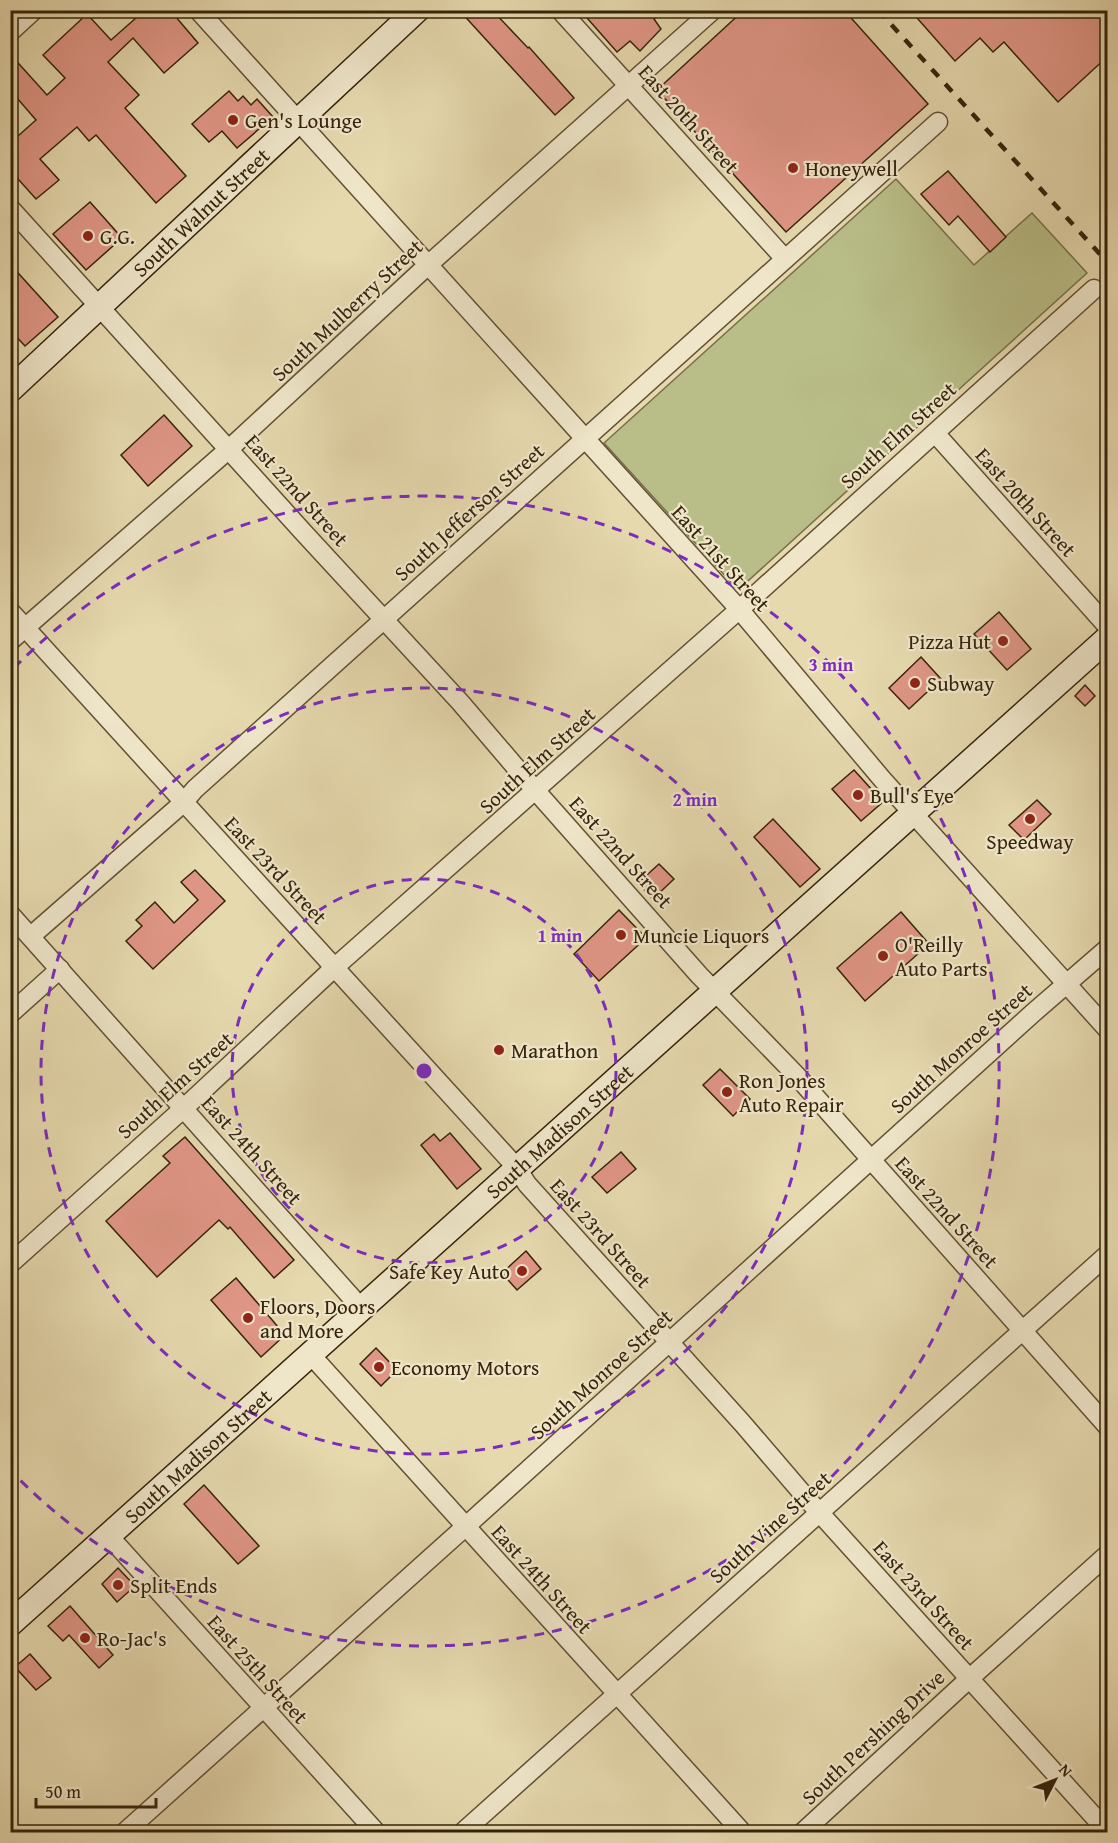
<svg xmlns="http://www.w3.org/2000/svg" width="1118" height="1843" viewBox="0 0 1118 1843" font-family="'Gentium Book Plus',serif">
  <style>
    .green { fill: #b9be88; stroke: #77704a; stroke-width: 1.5 }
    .building { fill: #e09686; stroke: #35230b; stroke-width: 1.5 }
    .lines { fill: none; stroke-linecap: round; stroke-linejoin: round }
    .minor-casing { stroke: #615034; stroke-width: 21 }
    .secondary-casing { stroke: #35230b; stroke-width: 27 }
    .minor { stroke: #efe6ca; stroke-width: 18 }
    .secondary { stroke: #efe6ca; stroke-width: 24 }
    .rail { stroke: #35230b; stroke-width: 4.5; stroke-dasharray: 10 10; stroke-linecap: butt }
    .ring { fill: none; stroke: #7b2cbf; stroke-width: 3; stroke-dasharray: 10 8 }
    .poi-dot { fill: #8f2418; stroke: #efe6ca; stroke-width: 2 }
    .labels { text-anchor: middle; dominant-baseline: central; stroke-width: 4.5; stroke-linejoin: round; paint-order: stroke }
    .street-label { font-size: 21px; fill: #35230b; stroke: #efe6ca }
    .poi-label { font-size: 21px; fill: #35230b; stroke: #efe6ca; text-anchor: start }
    .centre { fill: #7b2cbf; stroke: #efe6ca; stroke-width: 3 }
    .ring-label { font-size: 18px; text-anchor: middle; font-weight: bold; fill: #7b2cbf; stroke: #efe6ca; stroke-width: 4.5; stroke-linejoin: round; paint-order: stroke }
  </style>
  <rect width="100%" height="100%" fill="#e6d9ae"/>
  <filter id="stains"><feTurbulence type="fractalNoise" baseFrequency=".00333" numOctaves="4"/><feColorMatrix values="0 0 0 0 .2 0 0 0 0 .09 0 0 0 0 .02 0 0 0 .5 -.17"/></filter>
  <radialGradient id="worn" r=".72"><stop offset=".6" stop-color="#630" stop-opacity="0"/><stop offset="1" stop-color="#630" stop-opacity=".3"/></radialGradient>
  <polygon class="green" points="896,179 974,265 1032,213 1087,273 738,590 604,443"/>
  <g class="building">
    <polygon points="145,10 170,10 198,43 164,73 133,38 108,62 139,95 125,108 186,176 156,203 96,135 89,141 77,127 40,159 59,180 36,199 10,170 10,128 18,136 36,120 10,90 10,54 47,95 65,78 43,55 87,14 111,40"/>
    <polygon points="459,10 492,10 528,48 529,47 574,98 555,115"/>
    <polygon points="580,10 664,10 654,19 661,29 640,51 630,41 617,52"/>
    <polygon points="744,10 844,10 928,104 786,232 657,90"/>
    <polygon points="910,10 1107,10 1107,57 1058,102 1004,42 993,52 980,38 955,61"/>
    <polygon points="229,91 238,101 243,96 251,105 257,99 273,117 237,148 222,131 209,142 192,124"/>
    <polygon points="948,171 1006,237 990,252 958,216 949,225 921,194"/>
    <polygon points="90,202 122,238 86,270 53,234"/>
    <polygon points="10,264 58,317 25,346 10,330"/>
    <polygon points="164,415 192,446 148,486 121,455"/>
    <polygon points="999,612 1031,649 1007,670 974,634"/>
    <polygon points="921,657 941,679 909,709 889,688"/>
    <polygon points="1085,685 1095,696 1085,706 1075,696"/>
    <polygon points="854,770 883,802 861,821 832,789"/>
    <polygon points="1037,800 1051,814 1024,840 1009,825"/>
    <polygon points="773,819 820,869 800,887 754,837"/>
    <polygon points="659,864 674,879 653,899 638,883"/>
    <polygon points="195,870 225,901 153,969 126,941 142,926 136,920 155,902 174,923 198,900 181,882"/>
    <polygon points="619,910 646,938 599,981 574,954"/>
    <polygon points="901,912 929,944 865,1001 837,968"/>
    <polygon points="720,1069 750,1099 733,1116 703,1085"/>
    <polygon points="450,1133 481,1169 457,1189 421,1145 434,1134 440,1141"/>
    <polygon points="185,1137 294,1260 274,1278 230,1227 228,1229 219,1220 157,1277 106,1221 170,1163 163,1156"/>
    <polygon points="621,1152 636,1169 607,1193 592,1177"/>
    <polygon points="526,1251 541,1269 517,1290 502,1273"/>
    <polygon points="236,1278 285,1335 261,1357 211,1300"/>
    <polygon points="376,1348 397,1370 381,1386 360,1364"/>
    <polygon points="204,1485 259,1546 238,1564 184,1504"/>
    <polygon points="118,1568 135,1586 117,1602 102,1584"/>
    <polygon points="70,1606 113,1655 99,1668 69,1635 63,1641 48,1626"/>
    <polygon points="30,1654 51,1678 36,1690 15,1667"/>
  </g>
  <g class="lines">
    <defs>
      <g id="minor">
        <polyline points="198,10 739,609 882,779 1108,1030"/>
        <polyline points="560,10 785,259"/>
        <polyline points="10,32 34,10"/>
        <polyline points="10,208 304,533 460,702 536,791 699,975 796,1075 1108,1427"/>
        <polyline points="935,433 1108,627"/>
        <polyline points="10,611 517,1168 527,1184 743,1424 809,1501 1108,1832"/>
        <polyline points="10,641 229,449 428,265 713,10"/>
        <polyline points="10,914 362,1309"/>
        <polyline points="31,936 183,803 195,789 938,122"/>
        <polyline points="10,1014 60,969"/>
        <polyline points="10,1264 184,1108 335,967 751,599 1094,289"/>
        <polyline points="311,1355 742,1832"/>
        <polyline points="108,1535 376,1832"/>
        <polyline points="125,1832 465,1527 1033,1013 1108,948"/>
        <polyline points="463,1832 1108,1254"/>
        <polyline points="803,1832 970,1678 1108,1554"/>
      </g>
      <g id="secondary">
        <path id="s1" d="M10,390L417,10"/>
        <path id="s2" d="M10,1624L1108,638"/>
      </g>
    </defs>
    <use href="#minor" class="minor-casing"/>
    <use href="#secondary" class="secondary-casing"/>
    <use href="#minor" class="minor"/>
    <use href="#secondary" class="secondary"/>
    <polyline class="rail" points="878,10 1108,263"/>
  </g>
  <g class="ring">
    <circle cx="424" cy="1071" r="192"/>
    <circle cx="424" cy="1071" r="383"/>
    <path d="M14 668A575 575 0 1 1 14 1474"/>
  </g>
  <g class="poi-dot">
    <circle cx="233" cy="120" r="6"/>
    <circle cx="793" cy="168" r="6"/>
    <circle cx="88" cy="236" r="6"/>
    <circle cx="1003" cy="641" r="6"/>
    <circle cx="915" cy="683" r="6"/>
    <circle cx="858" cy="795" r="6"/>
    <circle cx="1030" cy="819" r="6"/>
    <circle cx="621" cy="935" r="6"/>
    <circle cx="883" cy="956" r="6"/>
    <circle cx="499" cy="1050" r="6"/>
    <circle cx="727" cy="1092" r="6"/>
    <circle cx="522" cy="1271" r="6"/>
    <circle cx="248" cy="1318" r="6"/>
    <circle cx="379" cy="1367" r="6"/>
    <circle cx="118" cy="1585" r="6"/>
    <circle cx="85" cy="1638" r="6"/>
  </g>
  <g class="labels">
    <g class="street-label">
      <text transform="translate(689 119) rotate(48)">East 20th Street</text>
      <text stroke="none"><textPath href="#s1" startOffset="261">South Walnut Street</textPath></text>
      <text transform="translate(347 310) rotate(-43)">South Mulberry Street</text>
      <text transform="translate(898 435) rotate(-42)">South Elm Street</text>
      <text transform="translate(297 490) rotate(48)">East 22nd Street</text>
      <text transform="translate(1026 502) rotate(48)">East 20th Street</text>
      <text transform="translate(469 512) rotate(-42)">South Jefferson Street</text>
      <text transform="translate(721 558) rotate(48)">East 21st Street</text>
      <text transform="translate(537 760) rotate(-42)">South Elm Street</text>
      <text transform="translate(621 852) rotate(48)">East 22nd Street</text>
      <text transform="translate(276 870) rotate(47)">East 23rd Street</text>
      <text transform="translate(961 1048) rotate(-42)">South Monroe Street</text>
      <text transform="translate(175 1085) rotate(-42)">South Elm Street</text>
      <text stroke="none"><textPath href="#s2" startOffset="738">South Madison Street</textPath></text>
      <text transform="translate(252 1150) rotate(48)">East 24th Street</text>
      <text transform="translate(947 1212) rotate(48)">East 22nd Street</text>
      <text transform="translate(601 1233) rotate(48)">East 23rd Street</text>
      <text transform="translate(601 1374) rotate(-42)">South Monroe Street</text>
      <text stroke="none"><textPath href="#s2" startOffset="252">South Madison Street</textPath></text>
      <text transform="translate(770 1527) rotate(-42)">South Vine Street</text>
      <text transform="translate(542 1579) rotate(48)">East 24th Street</text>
      <text transform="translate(924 1595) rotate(48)">East 23rd Street</text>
      <text transform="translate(258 1669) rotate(48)">East 25th Street</text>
      <text transform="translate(873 1737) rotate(-43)">South Pershing Drive</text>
    </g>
    <g class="poi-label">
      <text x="245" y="120">Gen's Lounge</text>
      <text x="805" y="168">Honeywell</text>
      <text x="100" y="236">G.G.</text>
      <text x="991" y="641" text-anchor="end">Pizza Hut</text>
      <text x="927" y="683">Subway</text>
      <text x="870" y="795">Bull's Eye</text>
      <text x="1030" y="841" text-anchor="middle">Speedway</text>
      <text x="633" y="935">Muncie Liquors</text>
      <text x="895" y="944">O'Reilly<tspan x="895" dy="24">Auto Parts</tspan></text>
      <text x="511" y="1050">Marathon</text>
      <text x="739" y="1080">Ron Jones<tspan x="739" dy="24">Auto Repair</tspan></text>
      <text x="510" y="1271" text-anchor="end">Safe Key Auto</text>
      <text x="260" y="1306">Floors, Doors<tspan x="260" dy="24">and More</tspan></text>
      <text x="391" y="1367">Economy Motors</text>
      <text x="130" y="1585">Split Ends</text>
      <text x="97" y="1638">Ro-Jac's</text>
    </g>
  </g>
  <circle cx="424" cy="1071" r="9" class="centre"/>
  <g class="ring-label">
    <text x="831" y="671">3 min</text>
    <text x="695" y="806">2 min</text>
    <text x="560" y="942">1 min</text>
  </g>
  <rect width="1118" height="1843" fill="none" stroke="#e6d9ae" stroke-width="36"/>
  <rect x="12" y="12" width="1094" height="1819" fill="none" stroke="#35230b" stroke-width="3"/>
  <rect x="18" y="18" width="1082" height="1807" fill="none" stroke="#35230b" stroke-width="1.5"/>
  <g transform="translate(1055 1780) rotate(48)" stroke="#efe6ca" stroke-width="4.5" paint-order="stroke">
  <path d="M0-4.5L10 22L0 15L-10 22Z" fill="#35230b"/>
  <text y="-9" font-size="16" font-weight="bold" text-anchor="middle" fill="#35230b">N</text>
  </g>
  <path d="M36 1798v9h120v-9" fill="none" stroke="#35230b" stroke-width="3"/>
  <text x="45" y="1798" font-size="18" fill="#35230b" stroke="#efe6ca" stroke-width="4.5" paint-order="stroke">50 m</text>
  <rect width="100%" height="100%" filter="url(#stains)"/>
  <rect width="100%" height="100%" fill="url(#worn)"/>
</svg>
